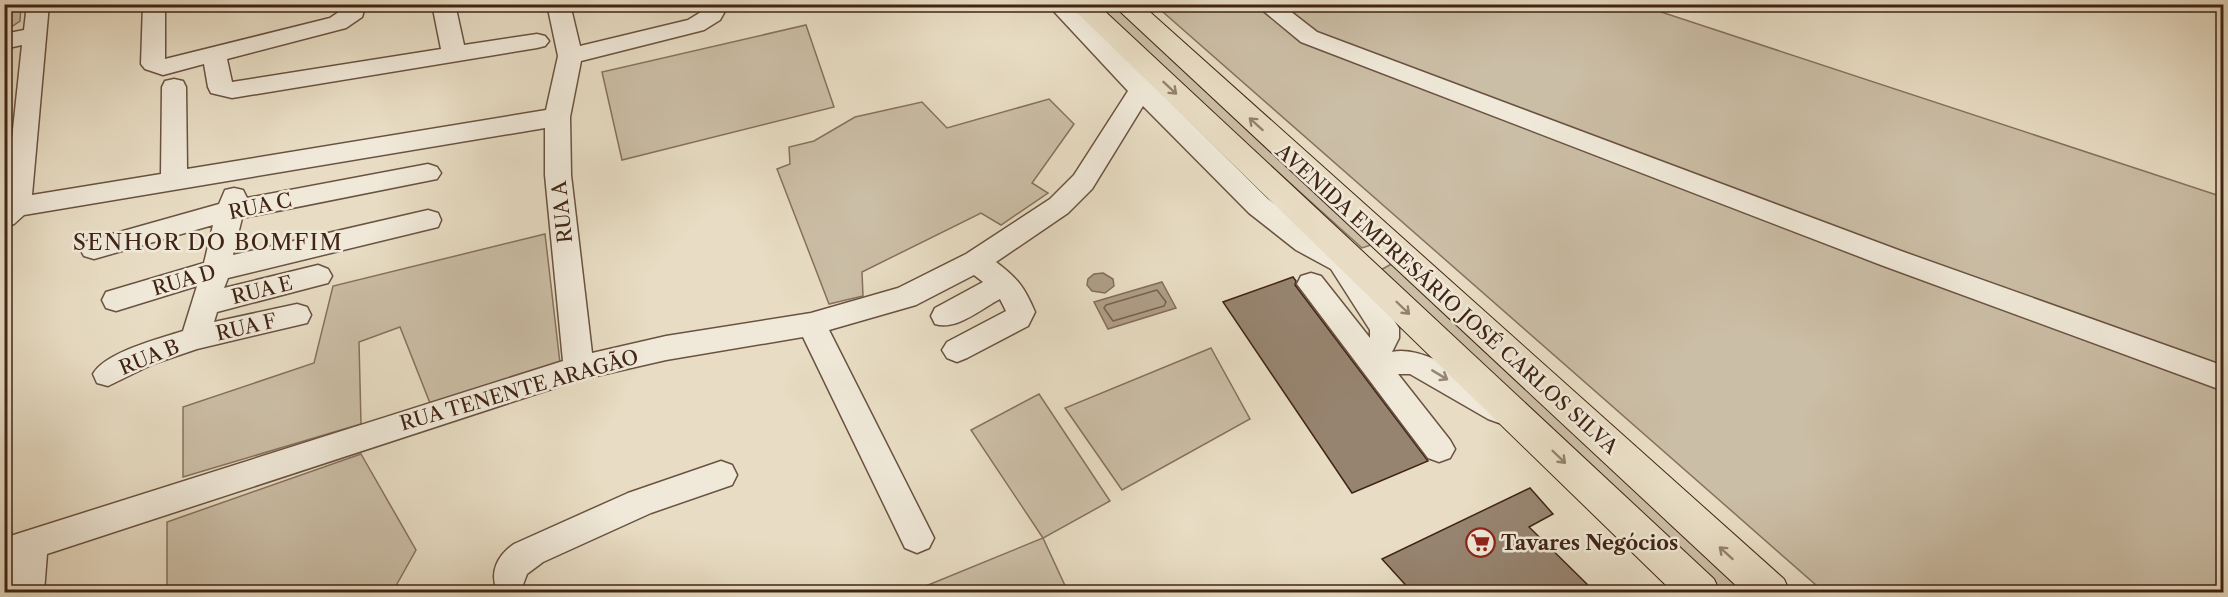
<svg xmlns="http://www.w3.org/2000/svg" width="2228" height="597" viewBox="0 0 2228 597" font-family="'Libre Caslon Text',serif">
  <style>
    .green { fill: #cbbea6; stroke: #86715e; stroke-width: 1.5 }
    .water { fill: #af9e88; stroke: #836d5a; stroke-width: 1.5 }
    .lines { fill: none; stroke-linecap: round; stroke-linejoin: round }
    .shore { stroke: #78614e; stroke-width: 1.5 }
    .building { fill: #978470; stroke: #402415; stroke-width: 1.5 }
    .minor-casing { stroke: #6a5241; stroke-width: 3 }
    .major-casing { stroke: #402415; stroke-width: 2 }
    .minor { fill: #f0e9d9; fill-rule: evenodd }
    .major { fill: #e8ddc4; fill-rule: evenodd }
    .oneway { stroke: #94806c }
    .oneway2 { stroke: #988677 }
    .labels { text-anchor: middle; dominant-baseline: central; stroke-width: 5; stroke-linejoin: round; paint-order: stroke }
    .street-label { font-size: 20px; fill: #402415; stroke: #f0e9d9 }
    .poi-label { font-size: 20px; font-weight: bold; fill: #402415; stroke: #f0e9d9; text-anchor: start }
    .quarter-label { font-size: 22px; letter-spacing: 1.5px; fill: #402415; stroke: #f0e9d9 }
  </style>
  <rect width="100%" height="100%" fill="#e8ddc4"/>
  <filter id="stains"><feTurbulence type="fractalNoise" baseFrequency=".00333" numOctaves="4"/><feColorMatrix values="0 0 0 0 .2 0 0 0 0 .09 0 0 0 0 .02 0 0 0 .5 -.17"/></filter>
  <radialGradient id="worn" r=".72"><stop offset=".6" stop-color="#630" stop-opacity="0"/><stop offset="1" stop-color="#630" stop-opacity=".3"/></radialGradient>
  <g class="green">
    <polygon points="5,4 21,5 20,21 5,31"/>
    <polygon points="1093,5 1116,5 1374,244 1362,248"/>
    <polygon points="1155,5 1640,5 2223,197 2223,592 1824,592"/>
    <polygon points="806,25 834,107 622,160 602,72"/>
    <polygon points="1049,99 1074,124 1032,183 1048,193 1001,225 981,213 862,272 863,296 829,304 777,169 790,164 789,147 814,141 855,117 922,102 947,128"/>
    <polygon points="545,234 560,363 430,403 400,327 359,342 361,424 183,477 183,407 314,363 333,286"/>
    <polygon points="1395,262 1752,592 1720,592 1379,271"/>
    <polygon points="1211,348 1250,419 1122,490 1065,408"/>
    <polygon points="1039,394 1110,501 1043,538 1068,592 911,592 1043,538 971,430"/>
    <polygon points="361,454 416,550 397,584 400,592 167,592 167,522"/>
  </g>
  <g class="water">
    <polygon points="1103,273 1113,279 1114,286 1105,293 1092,291 1087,285 1088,279 1094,274"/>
    <polygon points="1162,282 1176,308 1108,329 1094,302"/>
  </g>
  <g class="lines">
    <polygon class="shore" points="1157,290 1166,302 1164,306 1113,321 1104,308 1106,305"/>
  </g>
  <g class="building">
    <polygon points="1293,277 1296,281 1295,285 1428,461 1352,493 1223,302"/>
    <polygon points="1530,488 1553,514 1529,527 1595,592 1412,592 1382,559"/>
  </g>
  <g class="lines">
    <defs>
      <g id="minor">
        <path d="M27,4H49L32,195L161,174L162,87L165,81L174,79L183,81L186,87L187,169L546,110L558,56L547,4H570L580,46L688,20L701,12L706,4H729L720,20L704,30L581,61L570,117L571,175L592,353L666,336L811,313L898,288L966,254L1050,199L1074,175L1128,91L1047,4H1071L1268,199L1316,235L1368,263L1372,270L1366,278L1399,328V338L1392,352C1425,344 1480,385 1510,401L1514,410L1510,419L1499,423L1488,419L1410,374H1398L1450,440L1455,449L1450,458L1439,462L1428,458L1297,284L1301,276L1311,273L1321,276L1370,338V330L1331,269L1296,250L1249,213L1143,106L1092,189L1068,213L996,262C1017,278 1024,286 1035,312L1028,326L967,358L957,362L947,358L942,350L947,342L1006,311L1000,299C981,309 956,331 935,324L931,316L935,308L983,282L974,275L916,305L829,330L934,538L929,548L917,553L905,548L803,337L666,360L579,380L47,554L44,592H10L12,565L4,568V538L563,361L545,175V128L24,215L14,224L4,227V203L9,200L6,195L22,45L4,49V34L24,30Z"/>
        <polygon points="143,4 165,4 165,59 330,18 343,9 344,4 366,4 362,17 346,28 227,59 232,82 441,49 432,4 455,4 464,45 537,34 545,36 549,41 545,46 537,48 232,98 211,93 208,87 204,64 163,75 145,69 141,64"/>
        <polygon points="1255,4 1281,4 1317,32 1901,251 2224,366 2224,391 1881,265 1301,42"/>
        <path d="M428,164L437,167L441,173L437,179L242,218L233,255L428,210L438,213L441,220L438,227L228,278L224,288L318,265L328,269L332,276L328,283L217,312L214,322L297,304L307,307L311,315L307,323L197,349L153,364L108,386L97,383L93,374C105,352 159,339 183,331L197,286L116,311L106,308L102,300L106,292L204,263L213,225L94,259L84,256L80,249L84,242L219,204L225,190L234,188L243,190L247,198Z"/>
        <path d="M721,461L732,465L737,475L732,485L651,513L543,562L527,574L521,590L514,592L497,590C489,572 498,555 514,544L628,493Z"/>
      </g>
      <g id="major">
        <polygon points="1068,4 1097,4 1714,579 1720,592 1673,592"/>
        <polygon points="1112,4 1141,4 1784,579 1790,592 1743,592"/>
      </g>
    </defs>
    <use href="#minor" class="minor-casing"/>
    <use href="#major" class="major-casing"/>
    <use href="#minor" class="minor"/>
    <use href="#major" class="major"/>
  </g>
  <defs><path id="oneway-shaft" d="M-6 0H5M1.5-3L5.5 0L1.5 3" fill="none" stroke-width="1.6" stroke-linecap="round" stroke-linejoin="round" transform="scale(1.5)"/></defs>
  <g class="oneway">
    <use href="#oneway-shaft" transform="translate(1170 88) rotate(43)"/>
    <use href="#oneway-shaft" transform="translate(1256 124) rotate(-138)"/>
    <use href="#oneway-shaft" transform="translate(1403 308) rotate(44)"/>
    <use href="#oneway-shaft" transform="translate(1559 457) rotate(44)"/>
    <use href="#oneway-shaft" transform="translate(1726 553) rotate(-138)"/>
  </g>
  <use class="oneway2" href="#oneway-shaft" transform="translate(1440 375) rotate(31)"/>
  <defs>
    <symbol id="supermarket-ring" viewBox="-11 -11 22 22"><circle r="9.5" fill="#f0e9d9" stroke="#8f2418" stroke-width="1.5"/><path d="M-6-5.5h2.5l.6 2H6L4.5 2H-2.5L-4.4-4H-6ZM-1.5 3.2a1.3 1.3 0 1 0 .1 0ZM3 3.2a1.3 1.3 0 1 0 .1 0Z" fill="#8f2418"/></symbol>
  </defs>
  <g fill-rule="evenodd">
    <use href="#supermarket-ring" x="1464" y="526" width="33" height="33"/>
  </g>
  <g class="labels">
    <g class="street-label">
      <text transform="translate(260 206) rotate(-12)">RUA C</text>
      <text transform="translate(562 212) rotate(-96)">RUA A</text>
      <text transform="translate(184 280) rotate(-16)">RUA D</text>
      <text transform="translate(262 290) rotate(-14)">RUA E</text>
      <text transform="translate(1447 299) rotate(42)">AVENIDA EMPRESÁRIO JOSÉ CARLOS SILVA</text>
      <text transform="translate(246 327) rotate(-13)">RUA F</text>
      <text transform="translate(149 357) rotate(-22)">RUA B</text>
      <text transform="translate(519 390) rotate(-16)">RUA TENENTE ARAGÃO</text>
    </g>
    <g class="poi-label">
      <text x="1501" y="543">Tavares Negócios</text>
    </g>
    <g class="quarter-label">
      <text x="208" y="242">SENHOR DO BOMFIM</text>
    </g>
  </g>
  <rect width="2228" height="597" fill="none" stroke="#e8ddc4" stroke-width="24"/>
  <rect x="6" y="6" width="2216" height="585" fill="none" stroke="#402415" stroke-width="3"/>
  <rect x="12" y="12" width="2204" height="573" fill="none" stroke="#402415" stroke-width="1.5"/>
  <rect width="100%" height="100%" filter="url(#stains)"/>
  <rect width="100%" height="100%" fill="url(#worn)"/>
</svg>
